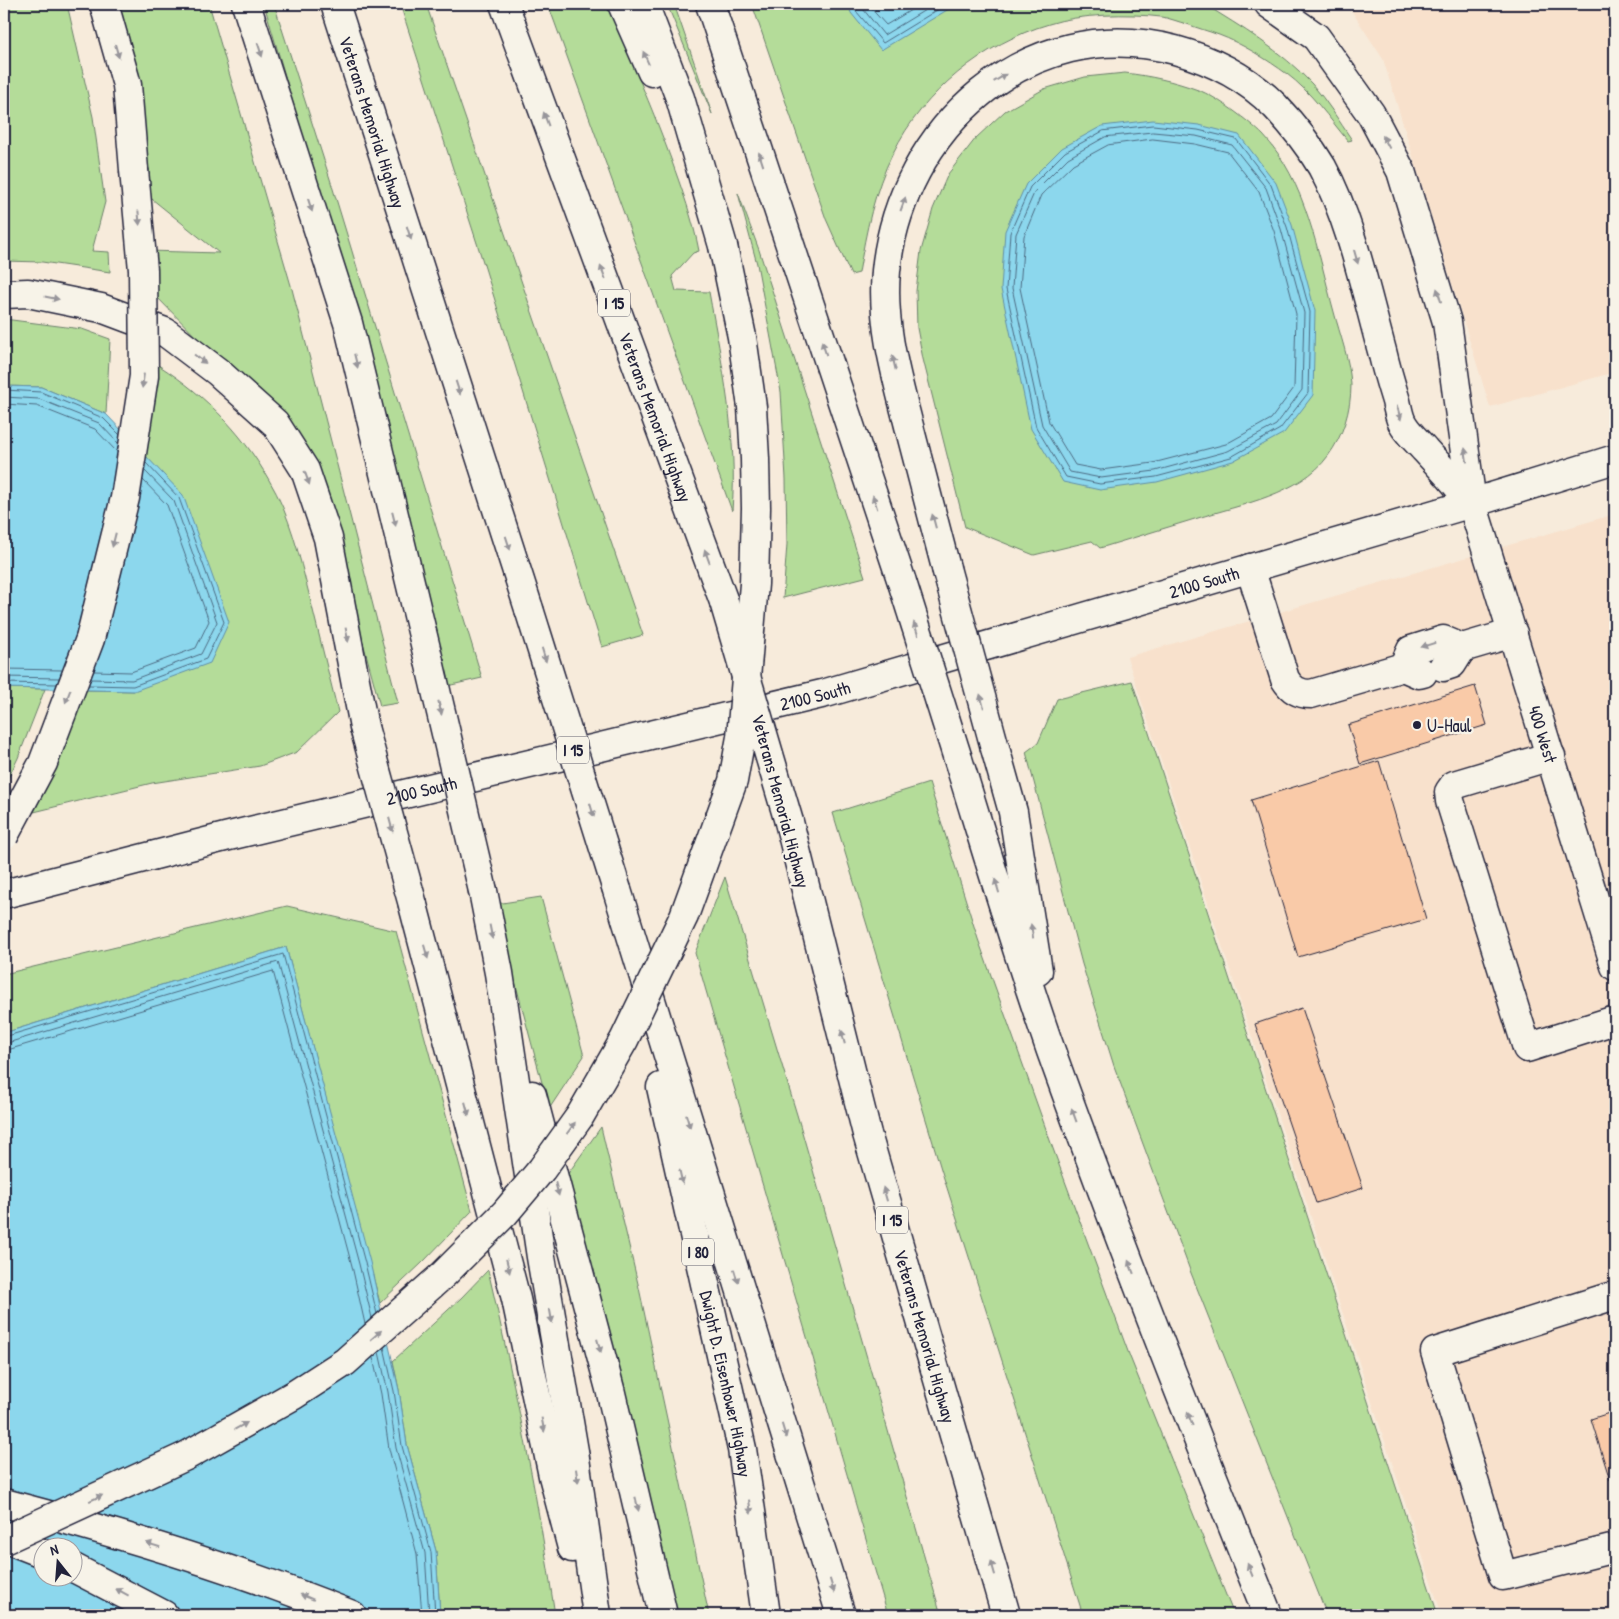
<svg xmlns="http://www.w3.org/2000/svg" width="1619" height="1619" viewBox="0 0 1619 1619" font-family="'Patrick Hand',sans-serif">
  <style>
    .built { fill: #f8e1cc }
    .green { fill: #b4dc99; stroke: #6b7f6a }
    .water { fill: #8cd7ed; stroke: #628fa6; fill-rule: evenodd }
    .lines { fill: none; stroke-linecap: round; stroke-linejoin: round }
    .shore { stroke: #4c6a82; stroke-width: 1 }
    .building { fill: #f9caa8; stroke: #22223b }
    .minor-casing { stroke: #22223b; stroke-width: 31 }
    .major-casing { stroke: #22223b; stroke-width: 31 }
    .highway-casing { stroke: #22223b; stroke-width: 31 }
    .minor { stroke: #f7f3e8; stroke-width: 28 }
    .major { stroke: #f7f3e8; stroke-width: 28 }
    .highway { stroke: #f7f3e8; stroke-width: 28 }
    .highway-bridge-casing { stroke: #22223b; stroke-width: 31; stroke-linecap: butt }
    .highway-bridge { stroke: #f7f3e8; stroke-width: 28 }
    .oneway { fill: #97959a }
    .poi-dot { fill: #22223b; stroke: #f7f3e8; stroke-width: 2 }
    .labels { text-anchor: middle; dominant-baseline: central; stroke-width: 4.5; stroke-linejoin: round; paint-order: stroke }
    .shield { fill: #f7f3e8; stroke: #62616f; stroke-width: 1 }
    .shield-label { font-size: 16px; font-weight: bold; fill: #22223b }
    .street-label { font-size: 18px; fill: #22223b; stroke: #f7f3e8 }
    .poi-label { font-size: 18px; fill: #22223b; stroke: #f7f3e8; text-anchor: start }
  </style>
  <rect width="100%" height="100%" fill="#f7ebdb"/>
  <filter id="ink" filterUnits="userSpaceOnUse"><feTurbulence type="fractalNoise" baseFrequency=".02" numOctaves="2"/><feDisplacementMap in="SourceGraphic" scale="10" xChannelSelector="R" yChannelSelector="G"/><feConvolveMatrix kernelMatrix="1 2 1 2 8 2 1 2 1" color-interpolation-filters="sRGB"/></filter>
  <g filter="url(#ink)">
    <g class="built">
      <polygon points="1344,4 1615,4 1615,372 1490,407 1383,59 1349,7"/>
      <polygon points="1615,514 1615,1615 1442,1615 1127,657"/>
    </g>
    <g class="green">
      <polygon points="4,4 67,4 93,117 105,202 92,251 109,252 110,272 42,262 4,261"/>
      <polygon points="106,4 209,4 292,289 398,703 380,706 331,522 209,350 150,290 148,251 219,253 142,191"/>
      <polygon points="264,4 274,4 330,179 482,678 447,686 344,277"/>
      <polygon points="400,4 426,4 643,635 602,647 485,268"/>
      <path d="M548,4H606C629,55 652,107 671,159C682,190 693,219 699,251L693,253L672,276L676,291L709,292C722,364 738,438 732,511Z"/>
      <polygon points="667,4 674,4 712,114"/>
      <path d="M752,4H1204C1241,27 1282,51 1312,84C1327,101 1339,121 1352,140L1348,141C1329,118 1311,92 1287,74C1268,60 1241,43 1219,35C1208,31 1197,28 1187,24C1178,22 1170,18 1161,17C1129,13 1079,14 1049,24C984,43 923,92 893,153C874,191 866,231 859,273L851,275L826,219Z"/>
      <path d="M1125,73C1150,76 1174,81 1198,90C1216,96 1250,122 1263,135C1306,180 1318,254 1334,312C1340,335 1350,361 1351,385C1351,410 1343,436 1328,456C1301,494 1239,505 1198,518C1165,528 1133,538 1100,548L1092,541L1034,555L965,527L923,359L917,328L916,291L921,251L933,209L948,174L976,138L1005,111L1044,89L1085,77Z"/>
      <polygon points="738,193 759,250 865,577 783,598 787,544 786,479 781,392 757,264"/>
      <polygon points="4,319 82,329 110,339 106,414 41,387 4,386"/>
      <path d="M150,360C200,390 241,430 269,480C290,515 299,555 309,594C319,633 328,673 338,712L297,752L260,766L152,783L34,812L54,769L86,690L134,691L141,451Z"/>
      <polygon points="1132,681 1438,1615 1327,1615 1191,1273 1114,1066 1082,964 1026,752 1038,743 1057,699"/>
      <polygon points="4,688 45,689 18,758 4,787"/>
      <polygon points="929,783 978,939 1052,1146 1130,1357 1234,1615 1083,1615 941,1169 833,813"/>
      <polygon points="725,877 798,1118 941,1615 888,1615 695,953"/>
      <polygon points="541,897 584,1056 549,1109 501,929 496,904"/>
      <polygon points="287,906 396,931 472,1211 423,1262 380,1303 286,947 4,1033 4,974"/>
      <polygon points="601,1127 639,1288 709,1615 668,1615 567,1175"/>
      <path d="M488,1270C515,1384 538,1499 555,1615H440L436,1551L407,1445L399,1390L393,1361L461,1298Z"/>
    </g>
    <g class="water">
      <polygon points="848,4 957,4 881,50 851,13"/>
      <polygon points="1153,120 1199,125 1239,135 1276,183 1292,225 1315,311 1313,395 1284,433 1233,461 1157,482 1100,490 1063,482 1031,429 1001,289 1005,231 1026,184 1062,148 1102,126"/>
      <polygon points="4,386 41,387 106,414 183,495 229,622 210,663 134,691 4,688"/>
      <path d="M286,947L370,1262L399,1390L407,1445L436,1551L440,1615H5L4,1613V1033ZM42,1546H72V1576H42Z"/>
    </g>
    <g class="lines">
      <g class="shore">
        <polyline points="853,4 856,11 883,43 947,4"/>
        <polyline points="859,4 884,35 935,4"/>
        <polyline points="867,4 886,25 921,4"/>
        <polygon points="1153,125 1198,130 1236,139 1271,185 1287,227 1310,312 1308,393 1280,429 1231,457 1156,477 1100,484 1066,477 1036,427 1006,289 1010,233 1030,187 1065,152 1103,131"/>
        <polygon points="1153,132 1196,136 1232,145 1266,188 1281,229 1304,313 1302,390 1276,425 1228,451 1155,471 1101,478 1070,472 1042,425 1012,288 1016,234 1035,191 1068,158 1105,137"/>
        <polygon points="1153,139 1195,144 1228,152 1259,192 1274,231 1296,314 1294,388 1271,419 1226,444 1153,463 1101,470 1075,465 1049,422 1020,288 1024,236 1041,195 1073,164 1108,145"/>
        <polyline points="4,390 41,392 103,418 120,435"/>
        <polyline points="4,397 39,399 99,423 118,443"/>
        <polyline points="4,404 37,406 95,429 117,452"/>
        <polyline points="4,669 62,670"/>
        <polyline points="94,671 131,672 196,648 209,621 167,505 143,480"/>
        <polyline points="4,677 59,678"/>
        <polyline points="91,679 132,680 201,654 217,622 174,501 144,470"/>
        <polyline points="4,683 57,684"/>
        <polyline points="89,685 133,686 206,659 224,622 179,498 146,463"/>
        <polyline points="4,1037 283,954 365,1263 377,1314"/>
        <polyline points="4,1044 278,962 359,1264 372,1318"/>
        <polyline points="4,1051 273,971 352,1266 365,1324"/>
        <polyline points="384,1347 394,1391 402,1446 431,1552 435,1615"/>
        <polyline points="379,1352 388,1392 396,1448 425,1553 429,1615"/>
        <polyline points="373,1358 381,1394 389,1449 417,1554 422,1615"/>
      </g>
    </g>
    <g class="building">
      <polygon points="1475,686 1487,725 1360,764 1348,725"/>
      <polygon points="1379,761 1426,919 1298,957 1251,800"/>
      <polygon points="1302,1008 1363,1188 1316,1203 1255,1024"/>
      <polygon points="1615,1411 1615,1479 1610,1480 1591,1419"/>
    </g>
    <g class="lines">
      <defs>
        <g id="minor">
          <path id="s1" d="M1472,503L1615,966"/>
          <path d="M1250,568L1285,679C1291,689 1298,694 1311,694L1403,667L1419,674L1423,673"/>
          <polyline points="1403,667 1411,650 1443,640 1462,648 1513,633"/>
          <polyline points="1443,667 1452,664 1462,648"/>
          <polyline points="1551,756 1454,785 1449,792 1450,801 1527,1048 1615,1020"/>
          <polyline points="1609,1297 1435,1352 1503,1576 1615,1548"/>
        </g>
        <g id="major">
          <path id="s2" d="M4,894L225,837L826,693L1472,503L1615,459"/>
        </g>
        <g id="highway">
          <polyline points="104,4 127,85 134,170"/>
          <polyline points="246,4 348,323 429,661"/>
          <path id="s3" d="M335,4L529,609"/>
          <path id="s4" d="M504,4L724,602"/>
          <polyline points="622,4 652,72"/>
          <polyline points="644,4 680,98 723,246"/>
          <polyline points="710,4 902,582"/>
          <polyline points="1269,4 1316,37 1371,114 1401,171 1447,322 1472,503"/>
          <polyline points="4,294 28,293 101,308 165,332 218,372 275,423 305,470 328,538 364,727"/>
          <path d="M946,568C934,522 922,476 910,430C897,378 881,326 886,271C900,129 1028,11 1175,50C1212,60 1247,78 1275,106C1292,124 1309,145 1322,167C1351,220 1366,293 1382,351C1386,368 1391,385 1396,401C1398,409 1399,419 1404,426C1409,434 1418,442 1425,450C1441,467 1457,485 1472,503"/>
          <polyline points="995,748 1013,812 1038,971"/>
          <path d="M958,759C988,856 1017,954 1051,1051C1119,1241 1193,1428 1268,1615"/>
          <path id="s5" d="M789,822L867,1134L1006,1615"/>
          <polyline points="617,890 841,1615"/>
          <polyline points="483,891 499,973 541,1257 574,1451 597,1615"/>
          <polyline points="413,905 516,1299 553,1476 572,1548"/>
          <path id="s6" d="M661,1087L742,1449L766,1615"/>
          <polyline points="532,1095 610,1389 663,1615"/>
          <path d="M4,1503C122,1534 239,1569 352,1615"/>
          <polyline points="4,1538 42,1553"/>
          <polyline points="72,1567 164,1615"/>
        </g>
      </defs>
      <use href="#minor" class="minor-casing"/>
      <use href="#major" class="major-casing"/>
      <use href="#highway" class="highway-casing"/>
      <use href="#minor" class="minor"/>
      <use href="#major" class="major"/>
      <use href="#highway" class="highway"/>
      <defs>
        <g id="highway-bridge">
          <polyline points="946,568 995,748"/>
          <polyline points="902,582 958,759"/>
          <polyline points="724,602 789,822"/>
          <polyline points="529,609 617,890"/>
          <polyline points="429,661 483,891"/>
          <polyline points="364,727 413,905"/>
          <polyline points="4,836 43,763 90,639 125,498 144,376 143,270 134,170"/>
          <polyline points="4,1540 186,1456 294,1395 345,1362 444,1274 505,1213 542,1169 580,1116 624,1040 684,916 733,781 741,737 754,584 756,508 755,459 752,407 742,337 723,246"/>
        </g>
      </defs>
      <use href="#highway-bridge" class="highway-bridge-casing"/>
      <use href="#highway-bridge" class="highway-bridge"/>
    </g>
    <defs><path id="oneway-solid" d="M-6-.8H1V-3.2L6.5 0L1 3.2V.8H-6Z" transform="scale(1.25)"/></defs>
    <g class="oneway">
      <use href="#oneway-solid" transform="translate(260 50) rotate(72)"/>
      <use href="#oneway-solid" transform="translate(117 51) rotate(74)"/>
      <use href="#oneway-solid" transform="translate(646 58) rotate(-114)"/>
      <use href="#oneway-solid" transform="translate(1000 78) rotate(-31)"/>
      <use href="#oneway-solid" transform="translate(546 119) rotate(-110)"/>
      <use href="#oneway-solid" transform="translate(1386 142) rotate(-118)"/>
      <use href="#oneway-solid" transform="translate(761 159) rotate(-108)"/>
      <use href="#oneway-solid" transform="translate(903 204) rotate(-70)"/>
      <use href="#oneway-solid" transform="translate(310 205) rotate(72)"/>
      <use href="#oneway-solid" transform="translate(139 218) rotate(85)"/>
      <use href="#oneway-solid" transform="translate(409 233) rotate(72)"/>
      <use href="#oneway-solid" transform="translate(1356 257) rotate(74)"/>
      <use href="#oneway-solid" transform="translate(603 272) rotate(-110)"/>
      <use href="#oneway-solid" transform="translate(1439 295) rotate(-107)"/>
      <use href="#oneway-solid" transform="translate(52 298) rotate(11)"/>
      <use href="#oneway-solid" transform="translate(824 348) rotate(-108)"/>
      <use href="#oneway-solid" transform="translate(200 359) rotate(37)"/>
      <use href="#oneway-solid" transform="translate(356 361) rotate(76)"/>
      <use href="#oneway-solid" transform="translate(894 363) rotate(-103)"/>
      <use href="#oneway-solid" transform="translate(143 381) rotate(97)"/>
      <use href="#oneway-solid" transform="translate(458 388) rotate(72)"/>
      <use href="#oneway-solid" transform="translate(1399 413) rotate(74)"/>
      <use href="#oneway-solid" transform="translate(1466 455) rotate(-98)"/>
      <use href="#oneway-solid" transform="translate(307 478) rotate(70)"/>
      <use href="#oneway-solid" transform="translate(875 502) rotate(-108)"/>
      <use href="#oneway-solid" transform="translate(394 519) rotate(76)"/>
      <use href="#oneway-solid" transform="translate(934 521) rotate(-105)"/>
      <use href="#oneway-solid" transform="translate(114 540) rotate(104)"/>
      <use href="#oneway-solid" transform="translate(508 543) rotate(72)"/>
      <use href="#oneway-solid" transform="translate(707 556) rotate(-110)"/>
      <use href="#oneway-solid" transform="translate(916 629) rotate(-108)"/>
      <use href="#oneway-solid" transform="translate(347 635) rotate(79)"/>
      <use href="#oneway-solid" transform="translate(1428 645) rotate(163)"/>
      <use href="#oneway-solid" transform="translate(544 655) rotate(73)"/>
      <use href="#oneway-solid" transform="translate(68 696) rotate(111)"/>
      <use href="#oneway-solid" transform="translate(982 701) rotate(-105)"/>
      <use href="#oneway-solid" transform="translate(440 708) rotate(77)"/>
      <use href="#oneway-solid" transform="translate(592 810) rotate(73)"/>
      <use href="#oneway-solid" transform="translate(391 825) rotate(75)"/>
      <use href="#oneway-solid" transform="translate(997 886) rotate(-107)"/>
      <use href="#oneway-solid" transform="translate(1032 931) rotate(-99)"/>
      <use href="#oneway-solid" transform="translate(491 932) rotate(79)"/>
      <use href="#oneway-solid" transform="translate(426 952) rotate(74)"/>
      <use href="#oneway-solid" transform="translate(843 1037) rotate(-104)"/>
      <use href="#oneway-solid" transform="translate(467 1109) rotate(75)"/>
      <use href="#oneway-solid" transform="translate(1074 1115) rotate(-110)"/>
      <use href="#oneway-solid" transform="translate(688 1121) rotate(73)"/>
      <use href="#oneway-solid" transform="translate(571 1128) rotate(-54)"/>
      <use href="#oneway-solid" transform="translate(681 1177) rotate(77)"/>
      <use href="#oneway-solid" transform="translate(557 1189) rotate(75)"/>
      <use href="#oneway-solid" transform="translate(885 1194) rotate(-106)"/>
      <use href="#oneway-solid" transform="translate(508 1266) rotate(76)"/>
      <use href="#oneway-solid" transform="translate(1131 1267) rotate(-112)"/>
      <use href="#oneway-solid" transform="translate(736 1276) rotate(73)"/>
      <use href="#oneway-solid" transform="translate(551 1316) rotate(80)"/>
      <use href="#oneway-solid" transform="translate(376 1335) rotate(-41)"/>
      <use href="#oneway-solid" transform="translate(599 1346) rotate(75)"/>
      <use href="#oneway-solid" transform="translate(1190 1419) rotate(-111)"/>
      <use href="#oneway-solid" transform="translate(543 1425) rotate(79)"/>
      <use href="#oneway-solid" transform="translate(241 1426) rotate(-29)"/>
      <use href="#oneway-solid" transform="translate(784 1431) rotate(73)"/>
      <use href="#oneway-solid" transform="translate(577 1476) rotate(82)"/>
      <use href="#oneway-solid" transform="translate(96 1498) rotate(-24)"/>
      <use href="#oneway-solid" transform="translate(637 1504) rotate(77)"/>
      <use href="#oneway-solid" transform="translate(750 1507) rotate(82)"/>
      <use href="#oneway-solid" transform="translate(153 1545) rotate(-163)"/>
      <use href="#oneway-solid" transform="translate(993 1568) rotate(-106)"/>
      <use href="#oneway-solid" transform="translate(1250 1570) rotate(-112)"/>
      <use href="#oneway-solid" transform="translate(832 1586) rotate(73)"/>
      <use href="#oneway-solid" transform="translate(122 1592) rotate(-152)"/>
      <use href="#oneway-solid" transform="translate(307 1597) rotate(-158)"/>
    </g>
  </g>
  <circle class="poi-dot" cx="1417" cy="725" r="5"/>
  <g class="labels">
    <g class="shield">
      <rect x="598" y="289.5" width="32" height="27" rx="4"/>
      <rect x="557" y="736.5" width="32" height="27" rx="4"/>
      <rect x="876" y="1206.5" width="32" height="27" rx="4"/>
      <rect x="682" y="1238.5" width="32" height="27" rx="4"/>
    </g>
    <g class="shield-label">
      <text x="614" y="303">I 15</text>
      <text x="573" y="750">I 15</text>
      <text x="892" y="1220">I 15</text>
      <text x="698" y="1252">I 80</text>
    </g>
    <g class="street-label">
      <text stroke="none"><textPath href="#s3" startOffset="124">Veterans Memorial Highway</textPath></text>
      <text stroke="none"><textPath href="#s4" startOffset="440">Veterans Memorial Highway</textPath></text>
      <text stroke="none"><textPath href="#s2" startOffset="1240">2100 South</textPath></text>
      <text stroke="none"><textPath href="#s2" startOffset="835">2100 South</textPath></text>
      <text stroke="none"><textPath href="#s1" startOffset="242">400 West</textPath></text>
      <text stroke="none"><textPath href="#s2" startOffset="430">2100 South</textPath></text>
      <text transform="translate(781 801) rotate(75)">Veterans Memorial Highway</text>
      <text stroke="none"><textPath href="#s5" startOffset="532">Veterans Memorial Highway</textPath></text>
      <text stroke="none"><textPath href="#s6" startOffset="304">Dwight D. Eisenhower Highway</textPath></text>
    </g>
    <g class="poi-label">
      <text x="1427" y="725">U-Haul</text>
    </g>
  </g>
  <rect width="1619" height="1619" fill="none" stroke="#f7f3e8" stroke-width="20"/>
  <rect x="10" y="10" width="1599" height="1599" fill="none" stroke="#22223b" stroke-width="2" filter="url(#ink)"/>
  <g transform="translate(58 1562) rotate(343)"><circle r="24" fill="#f7f3e8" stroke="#a29fa3"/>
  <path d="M0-4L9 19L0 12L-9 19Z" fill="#22223b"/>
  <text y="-8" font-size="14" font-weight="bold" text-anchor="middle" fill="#22223b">N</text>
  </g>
</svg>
